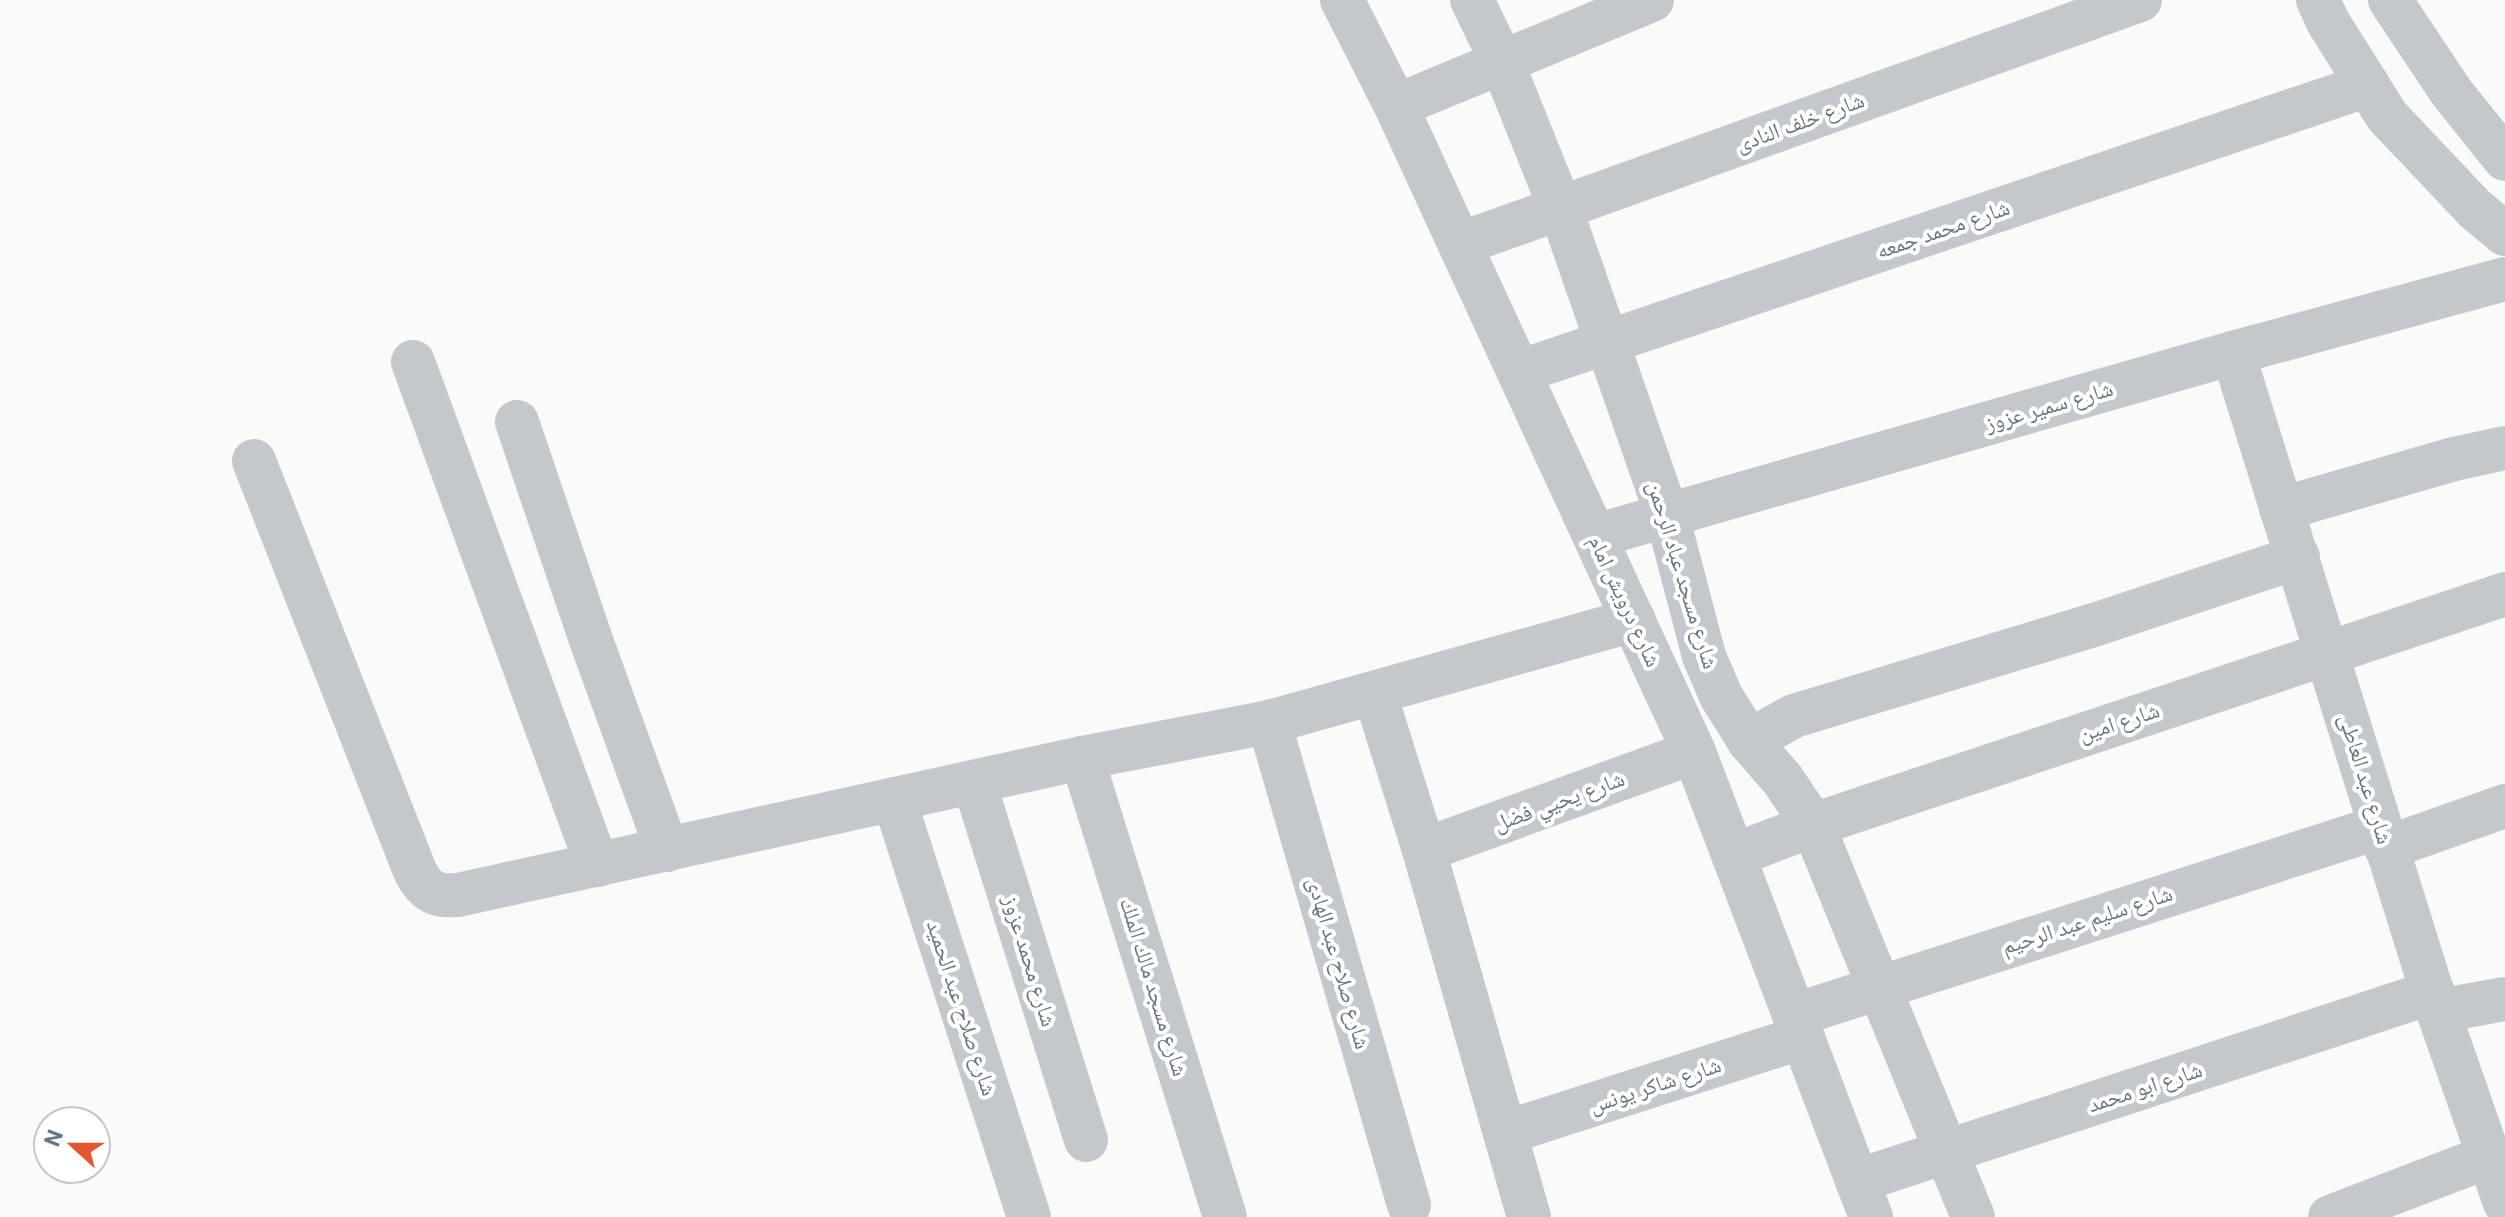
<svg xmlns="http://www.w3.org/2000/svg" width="2505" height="1217" viewBox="0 0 2505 1217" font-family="Roboto,'Noto Naskh Arabic',sans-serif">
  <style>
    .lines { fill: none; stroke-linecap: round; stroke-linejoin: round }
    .minor { stroke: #c3c8cc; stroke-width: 44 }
    .labels { text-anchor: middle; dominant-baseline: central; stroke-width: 8; stroke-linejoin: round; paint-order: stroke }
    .street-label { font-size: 22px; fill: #657683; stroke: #fff }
  </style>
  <rect width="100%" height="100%" fill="#fafaf8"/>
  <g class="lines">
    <g class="minor">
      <polyline points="1342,0 1396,106 1694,752 1871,1217"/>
      <polyline points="1472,0 1502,62 1560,207 1667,515 1704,656 1721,696 1749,741 1783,780 1813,825 1973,1217"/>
      <polyline points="2318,0 2328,22 2387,116 2475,209 2505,234"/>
      <polyline points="2390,0 2452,93 2505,159"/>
      <polyline points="1396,106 1652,0"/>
      <polyline points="1460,244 2140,0"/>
      <polyline points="2233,353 2438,1011 2505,1203"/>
      <polyline points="413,362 597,865"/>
      <polyline points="1519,372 2368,85"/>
      <polyline points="517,422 591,640 667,850"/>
      <path d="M254,461L415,871C425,891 435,897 458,895L1082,758L1269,722L1634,620"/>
      <polyline points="2281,509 2454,459 2505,448"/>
      <polyline points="1595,536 2233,353 2505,279"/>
      <polyline points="1375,694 1424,850 1529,1217"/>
      <polyline points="1269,722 1409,1205"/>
      <polyline points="1749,741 1794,716 2097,624 2298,557"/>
      <polyline points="1082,758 1225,1217"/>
      <polyline points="974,782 1086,1140"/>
      <polyline points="894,799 1029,1217"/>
      <polyline points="2386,848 2505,806"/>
      <polyline points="1424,850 1694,752"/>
      <polyline points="1735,855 1813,825 2505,594"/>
      <polyline points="2438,1011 2505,999"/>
      <polyline points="1795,1015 2380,827"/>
      <polyline points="1507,1132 1803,1037"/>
      <polyline points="1857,1181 2433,992"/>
      <polyline points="2330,1217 2487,1157"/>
    </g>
  </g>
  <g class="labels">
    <g class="street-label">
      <text transform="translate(1800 122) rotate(-20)">شارع خلف النادى</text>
      <text transform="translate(1943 229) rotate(-19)">شارع محمد جمعه</text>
      <text transform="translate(2049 406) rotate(-16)">شارع سمير عزوز</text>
      <text transform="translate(1683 575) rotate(73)">شارع مسجد عباد الرحمن</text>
      <text transform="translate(1625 601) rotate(65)">شارع درويش امام</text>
      <text transform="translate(2119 722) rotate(-18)">شارع امين</text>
      <text transform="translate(2366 779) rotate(73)">شارع عبد العاطى</text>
      <text transform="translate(1559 801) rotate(-20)">شارع يحيي فضل</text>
      <text transform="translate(2087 920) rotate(-18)">شارع سليم عبد الرحيم</text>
      <text transform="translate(1030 961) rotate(73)">شارع محمد عزوز</text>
      <text transform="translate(1339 963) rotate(74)">شارع صلاح عبد الهادى</text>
      <text transform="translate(1154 987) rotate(73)">شارع مسجد مالك الملك</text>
      <text transform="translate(962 1008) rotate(72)">شارع صلاح عبد الحميد</text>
      <text transform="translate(1655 1085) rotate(-18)">شارع شاكر يونس</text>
      <text transform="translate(2145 1087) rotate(-18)">شارع ابو محمد</text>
    </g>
  </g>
  <g transform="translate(72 1145) rotate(291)"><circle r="38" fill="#ffffff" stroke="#c1c8cd" stroke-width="2"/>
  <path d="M0-6L14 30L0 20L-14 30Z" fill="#e4572e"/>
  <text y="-12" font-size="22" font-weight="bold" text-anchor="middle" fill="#657683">N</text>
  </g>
</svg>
